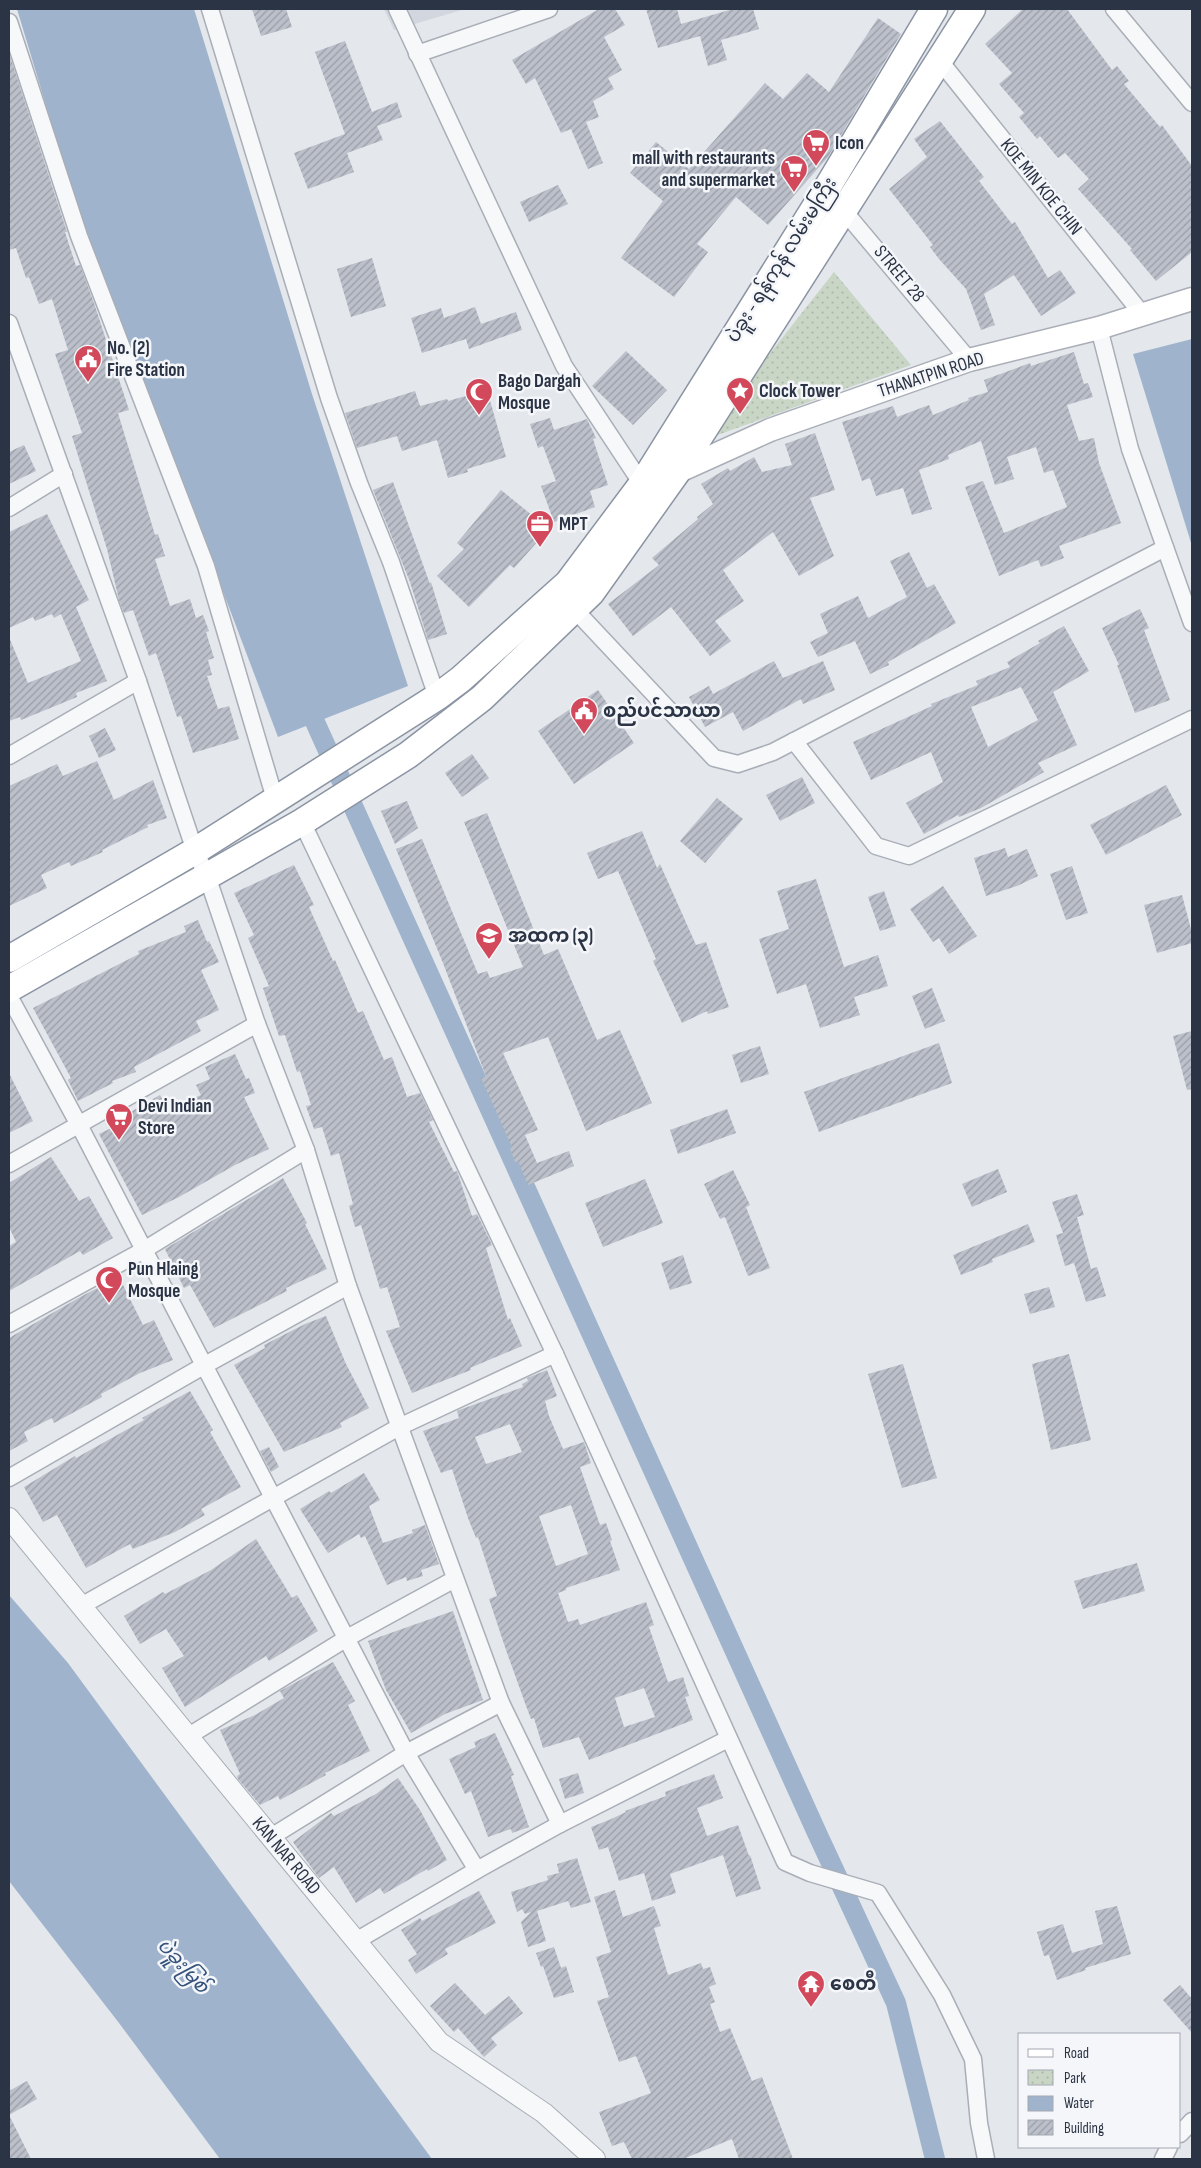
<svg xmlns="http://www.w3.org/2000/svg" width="1201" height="2168" viewBox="0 0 1201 2168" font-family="'Sofia Sans Condensed','Noto Sans Myanmar',sans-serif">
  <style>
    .built { fill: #d2d6de }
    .park { fill: url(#park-dots) }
    .water { fill: #9fb4cc }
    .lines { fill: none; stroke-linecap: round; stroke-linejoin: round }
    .canal { stroke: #9fb4cc; stroke-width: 20 }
    .building { fill: url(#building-hatch); fill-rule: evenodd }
    .minor-casing { stroke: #a9aeb7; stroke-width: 19 }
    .tertiary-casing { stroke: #a9aeb7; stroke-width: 22 }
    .secondary-casing { stroke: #a9aeb7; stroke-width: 25 }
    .trunk-casing { stroke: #8b94a3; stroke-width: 29 }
    .minor { stroke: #f7f8fa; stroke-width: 16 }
    .tertiary { stroke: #f7f8fa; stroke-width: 20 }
    .secondary { stroke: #fff; stroke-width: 22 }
    .trunk { stroke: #fff; stroke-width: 26 }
    .labels { text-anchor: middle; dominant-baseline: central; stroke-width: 5; stroke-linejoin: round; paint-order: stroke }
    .poi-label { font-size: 19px; font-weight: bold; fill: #2b3445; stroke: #f4f6f9; text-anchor: start }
    .street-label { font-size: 19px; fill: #2b3445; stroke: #f4f6f9 }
    .water-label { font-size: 20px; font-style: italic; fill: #34527a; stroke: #f4f6f9 }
  </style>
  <defs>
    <pattern id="park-dots" width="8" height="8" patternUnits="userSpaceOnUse" patternTransform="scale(1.25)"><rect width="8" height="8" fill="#c9d6c5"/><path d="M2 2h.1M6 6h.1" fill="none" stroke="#adb8ab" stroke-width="1.8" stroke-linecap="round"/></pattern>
    <pattern id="building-hatch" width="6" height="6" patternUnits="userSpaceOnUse" patternTransform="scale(1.25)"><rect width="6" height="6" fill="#bbc0ca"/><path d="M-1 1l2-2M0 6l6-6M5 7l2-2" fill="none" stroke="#989da6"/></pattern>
  </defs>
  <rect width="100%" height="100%" fill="#e4e7ec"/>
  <polygon class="built" points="384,9 465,9 394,30"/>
  <polygon class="park" points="834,272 911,365 701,441"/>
  <g class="water">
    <polygon points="17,9 194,9 312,394 408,686 278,737 72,192"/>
    <polygon points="1192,339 1192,546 1133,354"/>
    <polygon points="9,1595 68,1663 432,2159 220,2159 119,2023 9,1881"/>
  </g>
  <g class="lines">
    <polyline class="canal" points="315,722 817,1833 896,2003 935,2159"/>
  </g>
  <g class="building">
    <polygon points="252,9 286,9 292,27 261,36"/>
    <polygon points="599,9 615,9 625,25 604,37 622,70 608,78 614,89 593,101 599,117 586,122 603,163 588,169 571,129 561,133 535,78 526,84 512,60"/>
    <polygon points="646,9 677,9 681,24 733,9 753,9 759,29 721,40 727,60 708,66 700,36 658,48"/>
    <polygon points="1023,9 1067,9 1112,70 1117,66 1129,81 1124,84 1160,127 1162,125 1192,166 1192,252 1156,281 1130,250 1132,249 1078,189 1089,179 1065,153 1058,158 1040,136 1037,139 1019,117 1024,113 999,84 1012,73 985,44"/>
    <polygon points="878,18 901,34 828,157 768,225 736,197 697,244 708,252 674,297 621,258 663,201 630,173 656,142 689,169 765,83 783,99 807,73 829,92"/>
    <polygon points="345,41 372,112 397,102 402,117 377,126 383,140 347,153 354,172 308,189 294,153 345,134 315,52"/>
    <polygon points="9,53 67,232 65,232 76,266 80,265 94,303 129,410 118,413 155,535 158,534 165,556 155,559 170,606 190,599 196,618 203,615 209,631 206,632 214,658 208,660 212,675 207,676 218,709 229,706 239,739 193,753 181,716 177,717 156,653 149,656 133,610 124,613 119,600 107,549 72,436 82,433 55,354 68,350 52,299 39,304 29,277 26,278 16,248 9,250"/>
    <polygon points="940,121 984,177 979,181 1012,224 1015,222 1048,278 1060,270 1076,293 1041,316 1014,275 984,294 995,325 981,330 966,289 939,259 930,247 933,245 889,189 927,157 914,139"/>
    <polygon points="558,185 568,204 529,222 520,202"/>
    <polygon points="372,258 386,306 351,317 337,269"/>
    <polygon points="475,307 481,324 516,312 522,330 469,349 466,339 422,353 411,318 441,308 444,318"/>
    <polygon points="626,351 667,390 633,425 592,386"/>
    <polygon points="1074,352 1084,384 1088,383 1093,397 1067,405 1079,441 1094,438 1099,463 1121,523 1059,546 1064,558 1041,567 1038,560 999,576 965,487 983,481 1004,533 1067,507 1053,470 1044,473 1036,447 1007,457 1014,479 995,485 981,441 948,455 949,459 919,470 932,509 912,515 903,488 876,496 870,478 862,481 842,422 893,406 897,417 929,405 933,415 969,400 968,398 988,392 984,380 1030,363 1031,366"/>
    <polygon points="487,390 506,457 467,469 468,472 448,478 437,440 402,451 397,436 357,448 345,413 415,391 420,406 447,399 448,401"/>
    <polygon points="550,418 554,430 587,419 596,438 593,439 608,485 590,491 595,507 554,522 541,486 556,481 543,446 538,448 530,424"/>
    <polygon points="815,433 835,490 810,498 834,556 799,576 773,532 723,570 744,601 715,621 731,641 710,656 671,607 633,636 608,604 659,565 652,558 698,519 697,517 713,504 701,484 728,468 730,471 754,457 762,472 792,465 785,444"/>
    <polygon points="24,445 36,471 9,484 9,452"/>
    <polygon points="393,482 430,584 431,582 447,634 428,640 410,582 373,490"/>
    <polygon points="501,490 549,529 514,568 510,565 469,607 437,576 464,549 457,543"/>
    <polygon points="47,514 89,600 76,607 107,681 76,693 77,697 43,711 21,720 20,717 9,721 9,637 28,683 81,661 61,614 54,618 52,614 35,621 33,617 9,628 9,532"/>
    <polygon points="909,552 927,588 934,584 956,623 888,662 889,665 870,674 855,641 818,657 810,642 828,633 820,614 858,596 868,618 907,597 890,561"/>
    <polygon points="1140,609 1149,628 1144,630 1170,700 1135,713 1117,665 1119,665 1102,628"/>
    <path d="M1064,626L1089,671L1053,692L1077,745L1038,763L1044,772L981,808L959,817L958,815L924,834L906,803L943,782L931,752L871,780L853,742L932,706L931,704L978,685L976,681L1010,667L1007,662L1040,643L1038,641ZM1021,687L1038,720L988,747L971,707Z"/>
    <polygon points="774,661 783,678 823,661 835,690 803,704 801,699 743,731 733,712 705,727 689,697 709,686 713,694"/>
    <polygon points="598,690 634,743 574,784 538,731"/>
    <polygon points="105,728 116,750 99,758 89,736"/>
    <polygon points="472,754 489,778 462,797 445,773"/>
    <polygon points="97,761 114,800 153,780 167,818 147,825 148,827 102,850 103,852 71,866 69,862 41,875 47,888 9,906 9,786 57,764 63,776"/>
    <polygon points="802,777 815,803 780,821 766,795"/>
    <polygon points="1166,785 1182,815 1106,855 1090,825"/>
    <polygon points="717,798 743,819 705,863 680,841"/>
    <polygon points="407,801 418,828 395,844 381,811"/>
    <polygon points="487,813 544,955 558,949 597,1040 620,1030 652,1103 586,1131 548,1037 503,1053 538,1130 525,1135 537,1163 569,1151 574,1166 528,1185 518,1161 515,1162 510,1148 512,1147 481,1078 486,1076 443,963 396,849 422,839 478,974 487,971 490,978 523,967 464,822"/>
    <polygon points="642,831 657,868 660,864 696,945 706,942 729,1007 708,1014 707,1011 682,1023 653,961 656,959 618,871 598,879 587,853"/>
    <polygon points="1005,848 1008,857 1027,849 1038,876 1017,886 986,896 974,858"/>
    <polygon points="294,865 314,905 309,907 333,961 335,960 358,1013 363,1011 384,1060 392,1057 407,1097 420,1093 433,1120 429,1122 454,1172 457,1171 472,1216 477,1214 492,1245 486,1248 508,1320 510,1318 522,1346 470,1368 471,1370 412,1393 386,1331 400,1327 387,1287 380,1289 361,1225 355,1227 349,1206 353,1204 339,1153 331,1156 322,1127 314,1129 306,1106 311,1105 300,1071 297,1072 285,1035 279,1036 263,988 269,986 248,938 254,935 234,893"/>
    <polygon points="1072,866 1088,913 1066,920 1050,874"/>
    <polygon points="816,879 844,967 878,955 888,986 854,997 860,1015 820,1028 806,984 777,994 759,939 789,929 777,891"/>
    <polygon points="943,886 977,936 949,954 939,938 933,942 910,909"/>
    <polygon points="884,891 896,926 880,931 868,897"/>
    <polygon points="1182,895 1192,933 1192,943 1157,953 1144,905"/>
    <polygon points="198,920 207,942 209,941 219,962 201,970 219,1010 196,1021 201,1031 134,1067 136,1072 112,1081 113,1083 78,1101 68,1080 71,1078 33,1008 139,954 138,951 186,932 184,926"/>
    <polygon points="932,988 945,1021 925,1029 912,996"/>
    <polygon points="1192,1031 1192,1089 1187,1090 1173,1036"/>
    <polygon points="939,1043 952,1083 819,1132 804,1092"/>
    <polygon points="760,1046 769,1074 741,1083 732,1055"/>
    <polygon points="235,1054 246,1079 249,1078 255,1093 244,1097 269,1149 235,1165 179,1197 142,1215 99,1134 132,1118 129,1113 160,1095 168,1109 201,1095 196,1085 210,1079 205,1067"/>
    <polygon points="9,1073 33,1121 9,1133"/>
    <polygon points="727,1109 736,1133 678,1154 670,1130"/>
    <polygon points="51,1157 79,1201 89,1196 113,1238 83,1255 80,1251 9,1291 9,1246 16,1242 9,1227 9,1183"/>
    <polygon points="998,1169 1007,1192 972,1207 962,1184"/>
    <polygon points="733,1170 750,1205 746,1207 770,1268 748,1276 725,1217 720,1219 704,1184"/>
    <polygon points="283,1178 307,1223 305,1224 327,1269 286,1288 287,1291 214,1328 190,1285 184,1288 165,1249"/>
    <polygon points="645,1179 663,1223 603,1247 585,1203"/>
    <polygon points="1077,1194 1084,1215 1077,1217 1091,1269 1097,1267 1106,1296 1086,1302 1074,1263 1065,1266 1056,1235 1063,1233 1052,1202"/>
    <polygon points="1028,1224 1035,1242 992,1259 993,1262 961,1275 953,1255"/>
    <polygon points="683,1255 692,1283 670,1290 661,1263"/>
    <polygon points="119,1277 143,1325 154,1320 173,1360 140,1373 101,1394 102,1397 54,1423 52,1418 24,1432 28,1441 9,1451 9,1338 82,1296"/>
    <polygon points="1049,1287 1055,1307 1030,1314 1024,1294"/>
    <polygon points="326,1316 346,1364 369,1408 340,1423 342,1427 284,1452 234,1365 265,1348 264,1345 305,1324"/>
    <polygon points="1069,1354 1091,1440 1051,1450 1032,1364"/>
    <polygon points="903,1364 937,1478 902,1488 868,1374"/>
    <path d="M547,1370L557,1396L545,1401L549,1416L563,1449L584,1442L591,1463L580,1467L600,1525L606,1523L612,1540L610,1541L620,1570L566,1588V1590L558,1593L568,1622L578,1619L580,1625L646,1602L654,1625L649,1627L668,1682L683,1677L689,1696L685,1697L693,1720L589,1760L579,1737L543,1748L534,1718L531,1719L525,1703L506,1650L489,1599L497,1596L478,1537L476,1538L468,1518L452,1469L441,1473L423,1431L459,1418L457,1411L459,1410L523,1387L522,1384L528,1381L527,1378ZM510,1424L522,1452L486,1464L475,1437ZM571,1505L588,1554L556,1566L539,1516ZM644,1688L655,1717L624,1727L615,1698Z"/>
    <polygon points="190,1391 213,1430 210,1432 241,1487 201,1509 205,1515 175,1532 133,1549 130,1544 86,1568 57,1515 43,1522 24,1487 75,1456 76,1458 144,1420 142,1418"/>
    <polygon points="269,1447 279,1467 271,1472 260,1451"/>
    <polygon points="364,1473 380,1500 369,1506 383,1543 413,1533 412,1530 425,1525 439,1564 421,1570 423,1576 407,1581 406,1577 387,1585 365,1536 361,1538 359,1534 328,1553 300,1509 329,1491 331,1493"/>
    <polygon points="256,1539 292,1598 297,1595 318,1631 269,1661 266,1656 185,1707 162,1668 184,1656 166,1629 140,1644 124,1616 163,1592 165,1594 211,1570"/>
    <polygon points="1137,1563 1145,1591 1083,1609 1074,1581"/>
    <polygon points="453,1611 483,1700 445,1714 411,1733 386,1690 368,1641"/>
    <polygon points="333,1662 355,1701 348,1705 370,1751 325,1773 326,1775 280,1800 278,1796 260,1805 238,1779 237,1776 240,1774 220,1730 255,1715 284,1698 280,1691"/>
    <polygon points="495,1733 514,1775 511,1776 529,1827 512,1833 511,1829 488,1837 471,1791 465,1794 449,1759 476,1747 474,1742"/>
    <polygon points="578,1773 584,1793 565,1799 559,1779"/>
    <polygon points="714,1774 723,1798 697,1808 707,1836 738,1825 749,1856 750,1855 761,1889 736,1897 723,1855 670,1874 676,1893 652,1901 644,1873 619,1881 608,1847 599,1850 591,1827 609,1820 626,1812 625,1811 666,1796 665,1792"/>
    <polygon points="398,1778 420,1810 447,1860 428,1871 427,1869 384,1894 380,1888 356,1903 334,1867 319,1878 293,1842 331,1813 334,1816 376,1794"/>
    <polygon points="577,1858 591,1902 571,1908 568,1901 537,1911 546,1941 528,1947 521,1922 531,1912 525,1914 522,1909 517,1912 511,1892 548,1880 547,1876 559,1873 557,1864"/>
    <polygon points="615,1890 623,1917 654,1906 661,1926 654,1928 668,1975 701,1963 703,1969 710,1967 716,1984 709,1987 715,2002 710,2004 720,2032 730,2028 752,2081 762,2077 793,2159 739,2159 732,2139 683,2159 632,2159 624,2142 612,2146 599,2112 651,2093 636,2056 619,2062 597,2001 609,1997 596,1957 611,1952 594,1897"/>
    <polygon points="479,1891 496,1923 445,1949 448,1954 416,1974 408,1960 417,1954 401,1930 420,1918 422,1921"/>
    <polygon points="1117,1906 1131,1954 1085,1968 1086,1970 1057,1980 1049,1955 1044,1956 1037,1932 1063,1924 1072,1953 1103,1944 1095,1911"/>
    <polygon points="554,1947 561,1968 566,1966 574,1992 554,1998 543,1966 541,1967 536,1953"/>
    <polygon points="455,1983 485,2015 509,1996 523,2013 491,2038 497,2045 484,2057 458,2028 454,2032 430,2006"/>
    <polygon points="1180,1985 1192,1999 1192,2033 1163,2000"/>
    <polygon points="27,2081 37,2099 9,2115 31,2159 9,2159 9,2091"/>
  </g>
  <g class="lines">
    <defs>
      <g id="minor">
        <polyline points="210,9 329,398 359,483 391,562 437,697"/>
        <polyline points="397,9 564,366 642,484"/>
        <polyline points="1114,9 1192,103"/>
        <polyline points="9,22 79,236 206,566 275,799"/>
        <polyline points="417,54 549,9"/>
        <polyline points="940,61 1142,314"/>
        <polyline points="839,205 969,360"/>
        <polyline points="9,323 138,681 195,851 207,876 257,1024 306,1150 348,1286 501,1703 560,1824"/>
        <polyline points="1099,328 1130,449 1192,623"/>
        <polyline points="9,508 64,474"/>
        <polyline points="575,610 714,758 738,764 773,752 1165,548"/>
        <polyline points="794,741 876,846 909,856 1192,719"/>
        <polyline points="9,756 138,681"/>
        <polyline points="302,822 555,1354 785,1862 810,1873 878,1893 942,1995 973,2059 979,2123 986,2159"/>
        <polyline points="9,996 79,1125 406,1753 477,1870"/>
        <polyline points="9,1164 257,1024"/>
        <polyline points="9,1324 144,1250 306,1150"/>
        <polyline points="9,1478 205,1365 348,1286"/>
        <polyline points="81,1606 399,1427 555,1354"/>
        <polyline points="187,1737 347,1638 455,1579"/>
        <polyline points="271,1837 406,1753 501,1703"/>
        <polyline points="356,1941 477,1870 560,1824 728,1739"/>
        <polyline points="1180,2134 1192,2121"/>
        <polyline points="1163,2159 1169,2147"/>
      </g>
      <polyline id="tertiary" points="9,1518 439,2042 544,2113 595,2159"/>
      <polyline id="secondary" points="677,472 770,430 969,360 1099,328 1192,299"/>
      <g id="trunk">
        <polyline points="9,959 195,851 437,697 461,679 568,583 642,484 824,193 934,9"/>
        <polyline points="9,989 302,822 408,755 482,698 591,593 677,472 972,9"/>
      </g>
    </defs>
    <use href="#minor" class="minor-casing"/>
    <use href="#tertiary" class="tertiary-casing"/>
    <use href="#secondary" class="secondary-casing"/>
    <use href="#trunk" class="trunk-casing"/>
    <use href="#minor" class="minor"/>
    <use href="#tertiary" class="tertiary"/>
    <use href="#secondary" class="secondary"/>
    <use href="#trunk" class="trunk"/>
  </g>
  <defs>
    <symbol id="supermarket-pin" viewBox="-11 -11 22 30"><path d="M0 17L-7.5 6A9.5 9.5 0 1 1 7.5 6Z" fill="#d1495b" stroke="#f4f6f9"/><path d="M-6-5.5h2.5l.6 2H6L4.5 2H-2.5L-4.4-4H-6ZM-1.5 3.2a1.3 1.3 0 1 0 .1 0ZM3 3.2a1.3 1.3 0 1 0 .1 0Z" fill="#fff"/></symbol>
    <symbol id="civic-pin" viewBox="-11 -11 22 30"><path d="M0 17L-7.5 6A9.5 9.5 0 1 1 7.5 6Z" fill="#d1495b" stroke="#f4f6f9"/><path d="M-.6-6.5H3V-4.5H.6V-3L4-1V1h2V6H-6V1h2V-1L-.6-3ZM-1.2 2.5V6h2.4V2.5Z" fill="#fff"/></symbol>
    <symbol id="sight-pin" viewBox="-11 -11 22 30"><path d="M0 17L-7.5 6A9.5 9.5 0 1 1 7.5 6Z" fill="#d1495b" stroke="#f4f6f9"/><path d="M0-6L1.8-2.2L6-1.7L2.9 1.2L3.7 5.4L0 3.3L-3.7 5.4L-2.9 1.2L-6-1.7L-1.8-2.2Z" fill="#fff"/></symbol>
    <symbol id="mosque-pin" viewBox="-11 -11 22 30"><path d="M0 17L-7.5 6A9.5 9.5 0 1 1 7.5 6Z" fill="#d1495b" stroke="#f4f6f9"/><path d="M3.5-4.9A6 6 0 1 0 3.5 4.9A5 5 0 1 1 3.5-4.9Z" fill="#fff"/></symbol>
    <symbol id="office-pin" viewBox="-11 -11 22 30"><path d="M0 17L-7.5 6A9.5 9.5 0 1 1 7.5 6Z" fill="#d1495b" stroke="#f4f6f9"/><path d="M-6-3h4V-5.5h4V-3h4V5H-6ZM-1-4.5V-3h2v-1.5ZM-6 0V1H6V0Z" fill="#fff"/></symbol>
    <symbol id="school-pin" viewBox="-11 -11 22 30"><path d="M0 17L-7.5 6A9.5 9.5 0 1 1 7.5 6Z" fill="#d1495b" stroke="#f4f6f9"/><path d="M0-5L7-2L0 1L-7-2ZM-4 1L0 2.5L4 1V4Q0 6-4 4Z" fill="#fff"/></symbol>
    <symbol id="temple-pin" viewBox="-11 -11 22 30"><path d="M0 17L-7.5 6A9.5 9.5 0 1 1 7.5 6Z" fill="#d1495b" stroke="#f4f6f9"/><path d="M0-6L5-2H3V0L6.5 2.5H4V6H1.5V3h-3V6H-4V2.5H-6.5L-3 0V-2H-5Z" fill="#fff"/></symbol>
  </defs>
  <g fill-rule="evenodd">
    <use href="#supermarket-pin" x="800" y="127" width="32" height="43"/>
    <use href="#supermarket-pin" x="778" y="153" width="32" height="43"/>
    <use href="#civic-pin" x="72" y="343" width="32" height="43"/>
    <use href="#sight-pin" x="724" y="375" width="32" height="43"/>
    <use href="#mosque-pin" x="463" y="376" width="32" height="43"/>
    <use href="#office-pin" x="524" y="508" width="32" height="43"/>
    <use href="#civic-pin" x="568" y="695" width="32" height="43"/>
    <use href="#school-pin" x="473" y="920" width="32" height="43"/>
    <use href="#supermarket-pin" x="103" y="1101" width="32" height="43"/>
    <use href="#mosque-pin" x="93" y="1264" width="32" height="43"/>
    <use href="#temple-pin" x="795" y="1968" width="32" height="43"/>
  </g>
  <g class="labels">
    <g class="poi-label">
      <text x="835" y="143">Icon</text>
      <text x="775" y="158" text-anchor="end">mall with restaurants<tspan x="775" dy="22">and supermarket</tspan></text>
      <text x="107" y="348">No. (2)<tspan x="107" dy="22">Fire Station</tspan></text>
      <text x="498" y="381">Bago Dargah<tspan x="498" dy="22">Mosque</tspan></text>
      <text x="759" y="391">Clock Tower</text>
      <text x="559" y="524">MPT</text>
      <text x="603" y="711">စည်ပင်သာယာ</text>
      <text x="508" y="936">အထက (၃)</text>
      <text x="138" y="1106">Devi Indian<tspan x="138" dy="22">Store</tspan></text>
      <text x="128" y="1269">Pun Hlaing<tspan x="128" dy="22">Mosque</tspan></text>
      <text x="830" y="1984">စေတီ</text>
    </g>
    <g class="street-label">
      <text transform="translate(1041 187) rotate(51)">KOE MIN KOE CHIN</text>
      <text transform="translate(782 260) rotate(-58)">ပဲခူး - ရန်ကုန် လမ်းမကြီး</text>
      <text transform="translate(899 274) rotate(50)">STREET 28</text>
      <text transform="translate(931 375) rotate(-18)">THANATPIN ROAD</text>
      <text transform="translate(286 1856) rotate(50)">KAN NAR ROAD</text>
    </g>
    <g class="water-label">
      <text transform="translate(183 1966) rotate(48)">ပဲခူးမြစ်</text>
    </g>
  </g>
  <rect width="1201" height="2168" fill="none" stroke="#2b3445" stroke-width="20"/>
  <rect x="1018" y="2033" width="162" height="115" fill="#f4f6f9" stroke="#a4a8b1"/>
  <rect x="1028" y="2049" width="25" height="8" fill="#ffffff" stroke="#a4a8b1"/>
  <text x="1064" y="2058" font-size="15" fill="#2b3445">Road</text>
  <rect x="1028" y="2070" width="25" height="15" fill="url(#park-dots)" stroke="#a4a8b1"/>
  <text x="1064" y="2083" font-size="15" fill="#2b3445">Park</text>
  <rect x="1028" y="2096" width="25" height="15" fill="#9fb4cc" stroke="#a4a8b1"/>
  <text x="1064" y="2108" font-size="15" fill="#2b3445">Water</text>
  <rect x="1028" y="2120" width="25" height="15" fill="url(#building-hatch)" stroke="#a4a8b1"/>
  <text x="1064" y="2133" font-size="15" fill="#2b3445">Building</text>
</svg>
